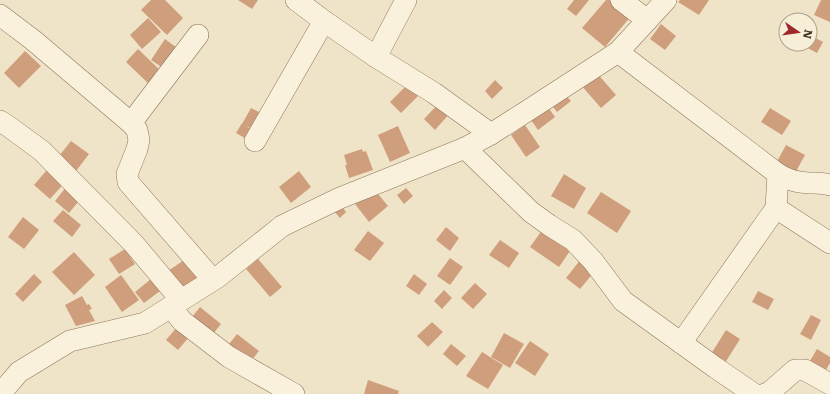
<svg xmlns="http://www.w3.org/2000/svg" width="830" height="394" viewBox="0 0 830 394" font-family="Literata,serif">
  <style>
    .building { fill: #cf9f7d }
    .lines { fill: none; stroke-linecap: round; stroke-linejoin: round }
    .minor-casing { stroke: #8d765c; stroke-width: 22 }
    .minor { stroke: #faf1dc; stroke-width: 21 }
  </style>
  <rect width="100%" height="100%" fill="#f0e4c8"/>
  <g class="building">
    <polygon points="151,0 165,0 183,18 167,35 141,10"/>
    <polygon points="238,0 258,0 252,9"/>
    <polygon points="574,0 589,0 576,16 567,9"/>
    <polygon points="606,0 615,0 632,15 605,47 582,28"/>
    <polygon points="680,0 709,0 699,15 678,2"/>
    <polygon points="821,0 830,0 830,22 814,15"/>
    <polygon points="148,18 161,32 142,49 130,35"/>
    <polygon points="661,24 676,36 665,50 650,39"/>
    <polygon points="810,35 823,42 817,53 800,44 810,44"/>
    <polygon points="165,39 180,50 166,70 151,60"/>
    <polygon points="138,49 163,73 151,86 126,62"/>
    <polygon points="25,51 41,66 19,88 4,73"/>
    <polygon points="596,72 616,95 601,108 581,85"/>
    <polygon points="495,80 503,88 492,99 485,91"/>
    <polygon points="409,83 420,94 401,113 390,102"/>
    <polygon points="563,92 571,101 557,112 550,103"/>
    <polygon points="440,102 451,112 435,130 424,119"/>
    <polygon points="548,107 555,117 538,130 531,120"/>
    <polygon points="251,108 265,115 256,131 245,125 255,132 250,141 236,133 242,123 242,124"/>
    <polygon points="770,108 791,121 782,135 761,122"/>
    <polygon points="525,125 540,147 526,157 511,135"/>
    <polygon points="398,126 410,153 390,162 378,135"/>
    <polygon points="71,141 89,154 73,175 55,161"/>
    <polygon points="786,145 805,155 793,177 774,167"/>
    <polygon points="362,149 363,152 366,151 373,170 349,178 345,165 347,165 344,155"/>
    <polygon points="52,164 68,179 50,199 34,185"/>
    <polygon points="299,171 311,187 291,203 279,187"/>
    <polygon points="564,174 586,188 574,209 551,196"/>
    <polygon points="70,182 84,195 69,213 55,201"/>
    <polygon points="406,188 413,196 404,204 397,195"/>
    <polygon points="374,189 388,206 369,222 355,204"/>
    <polygon points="601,192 631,211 617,233 587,213"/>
    <polygon points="340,204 346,212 340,218 333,210"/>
    <polygon points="63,210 81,225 72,237 53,221"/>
    <polygon points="23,217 39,230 24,249 8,237"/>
    <polygon points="545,226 574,245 559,267 530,247"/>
    <polygon points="446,227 459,238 450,251 436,240"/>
    <polygon points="368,231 384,243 370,261 354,250"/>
    <polygon points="500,240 519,253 509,268 489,255"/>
    <polygon points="125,249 135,264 119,274 109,259"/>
    <polygon points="74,252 95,275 74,295 52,272"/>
    <polygon points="187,258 202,280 181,295 165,273"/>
    <polygon points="450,258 463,267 450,285 437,276"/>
    <polygon points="258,259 282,287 270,297 246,269"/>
    <polygon points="581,259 595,271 580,289 566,278"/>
    <polygon points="34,274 42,282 23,302 15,294"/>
    <polygon points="414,274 427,284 419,295 406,286"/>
    <polygon points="121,275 139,300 122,312 105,287"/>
    <polygon points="151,279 160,291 144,303 135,292"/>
    <polygon points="475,283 487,294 473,309 461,298"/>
    <polygon points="444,290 452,298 442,309 434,301"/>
    <polygon points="758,291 774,299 768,310 752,302"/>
    <polygon points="82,296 87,305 89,304 92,309 89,310 95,321 76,326 65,305"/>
    <polygon points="200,307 221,324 209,339 188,322"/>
    <polygon points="811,315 821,320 811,340 800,334"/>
    <polygon points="432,322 443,332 428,347 417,336"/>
    <polygon points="177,327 189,337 178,350 166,340"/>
    <polygon points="726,330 740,339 725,363 711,354"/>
    <polygon points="504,333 524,344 510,368 491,357"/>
    <polygon points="237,334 259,351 248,365 226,348"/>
    <polygon points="530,341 549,354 535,376 515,363"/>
    <polygon points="451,344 466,356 457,366 443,354"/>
    <polygon points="817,349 830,357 830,363 823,375 807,366"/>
    <polygon points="482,352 503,365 488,389 466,376"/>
    <polygon points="368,380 399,391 398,394 364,394"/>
  </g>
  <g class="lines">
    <defs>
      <g id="minor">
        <polyline points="296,0 324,21 376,57 434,93 491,134"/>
        <polyline points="621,0 647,20"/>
        <polyline points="0,15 33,40 131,123 137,130 139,140 137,149 127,174 128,182 213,280"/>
        <path d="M618,52L778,174C785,178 792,181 800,182C810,184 820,182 830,185"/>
        <polyline points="376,57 406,0"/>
        <polyline points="0,121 8,126 42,151 134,244 181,300"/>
        <polyline points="131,123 198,35"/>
        <polyline points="255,141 324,21"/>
        <polyline points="465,148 531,212 549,225 573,240 593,261 623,301 716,368 754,394"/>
        <polyline points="776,208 830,243"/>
        <polyline points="171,307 182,321 229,357 294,394"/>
        <polyline points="681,343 776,208 778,174"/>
        <polyline points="0,394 19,372 70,341 145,323 218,277 282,226 340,198 465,148 491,134 524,113 618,52 666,0"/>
        <polyline points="765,394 770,392 795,370 805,370 830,384"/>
      </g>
    </defs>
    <use href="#minor" class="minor-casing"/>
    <use href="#minor" class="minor"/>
  </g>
  <g transform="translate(798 32) rotate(103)"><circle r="19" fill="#f7eed8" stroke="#ada18e"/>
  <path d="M0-3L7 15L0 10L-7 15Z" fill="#9e2a2b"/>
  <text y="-6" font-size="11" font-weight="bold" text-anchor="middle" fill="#3d2e20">N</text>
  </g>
</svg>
